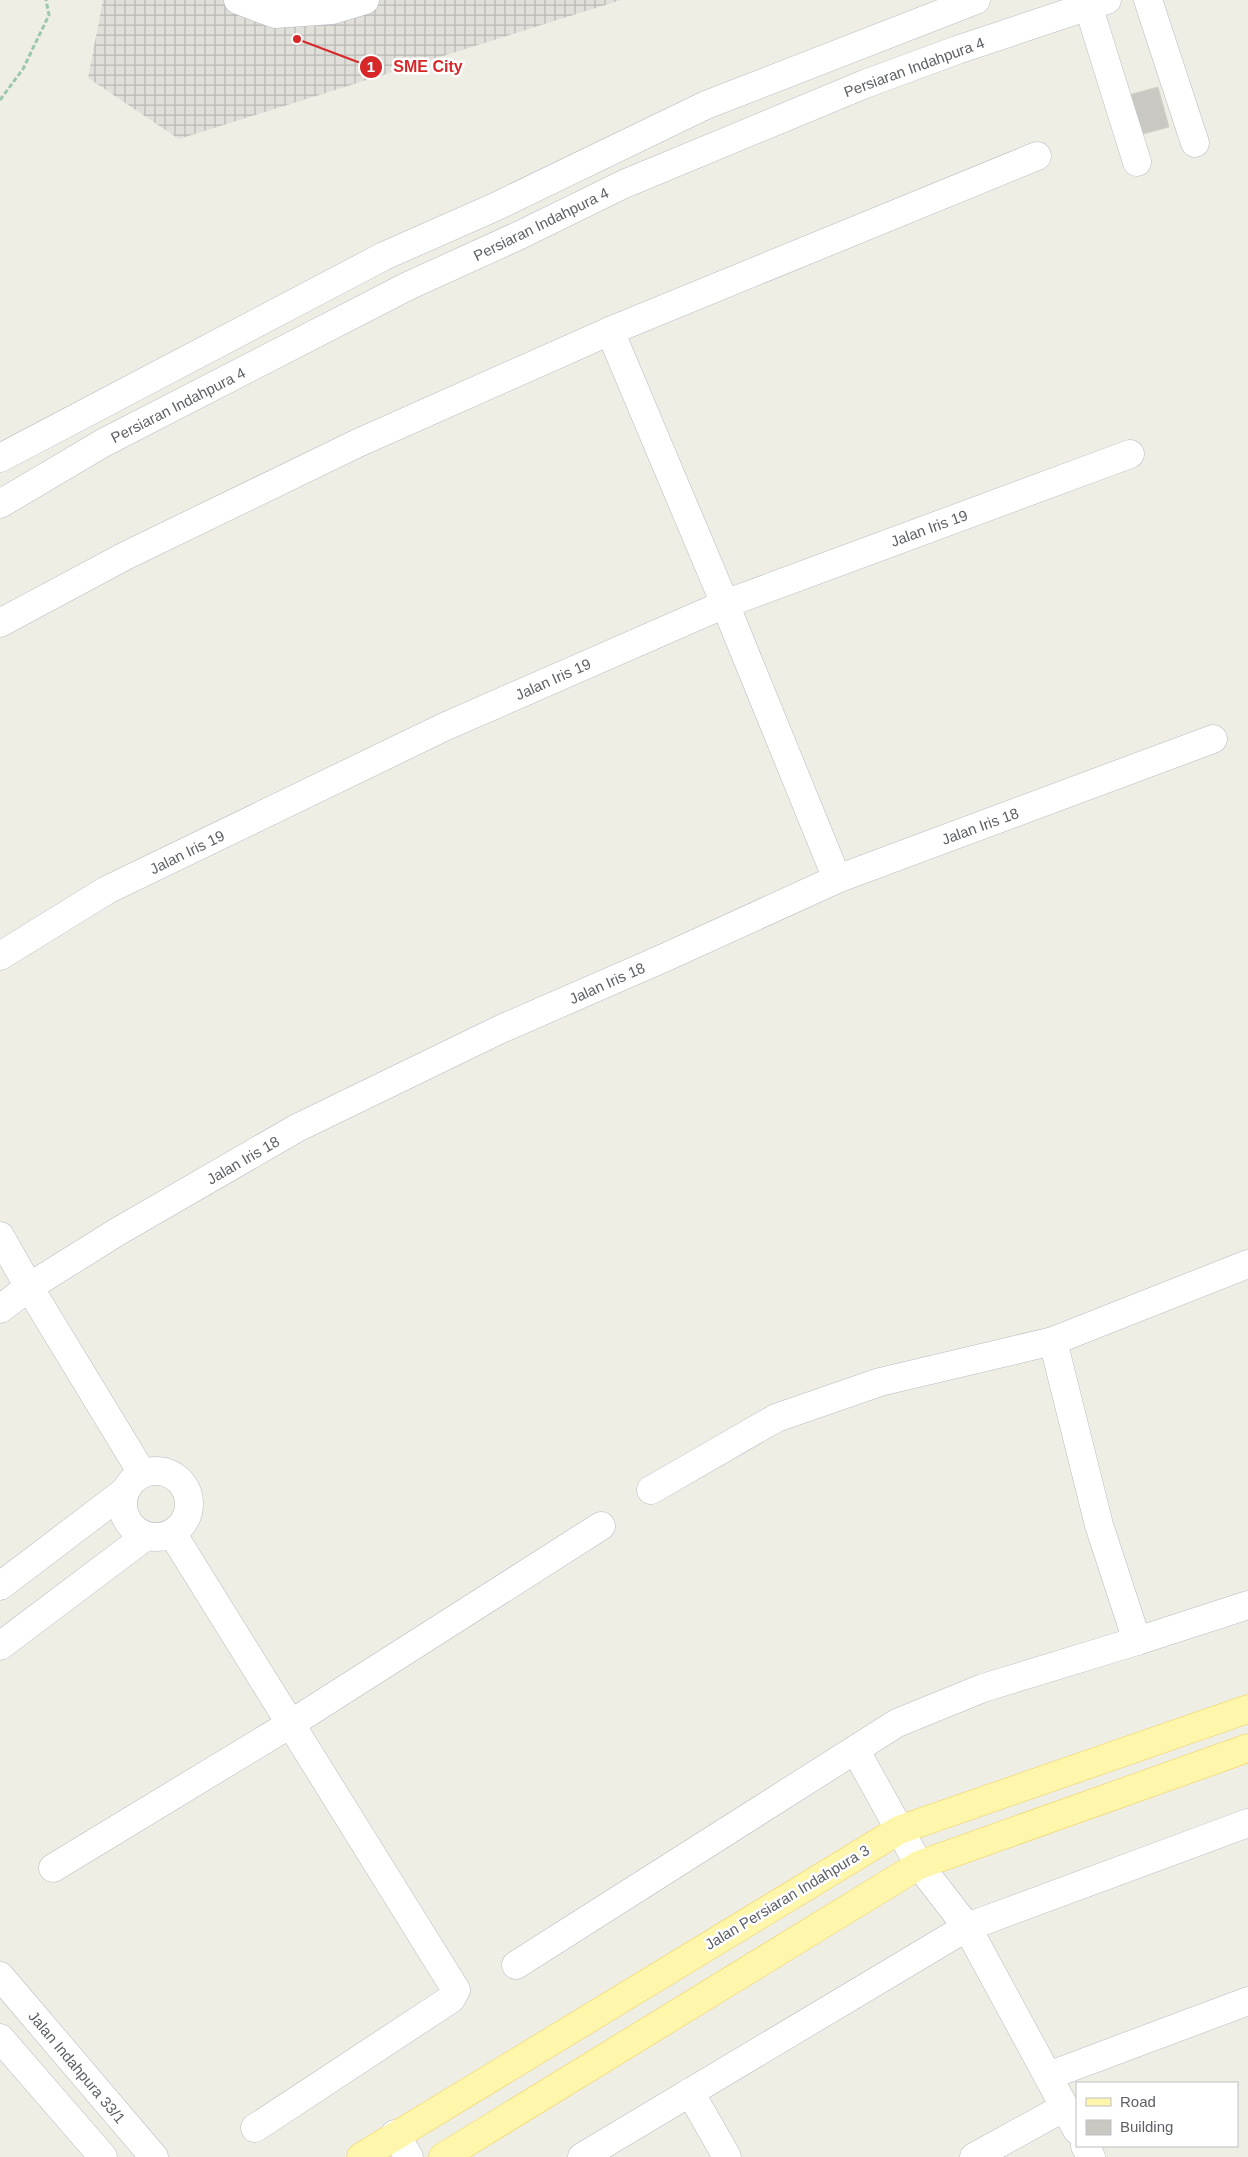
<svg xmlns="http://www.w3.org/2000/svg" width="1248" height="2157" viewBox="0 0 1248 2157" font-family="Arial,sans-serif">
  <style>
    .industrial { fill: url(#industrial-grid) }
    .building { fill: #cac8c2; stroke: #d4d0c3 }
    .lines { fill: none; stroke-linecap: round; stroke-linejoin: round }
    .minor-casing { stroke: #b8babf; stroke-width: 29 }
    .major-casing { stroke: #f1d05d; stroke-width: 29 }
    .path { stroke: #9bc7aa; stroke-width: 3; stroke-dasharray: 5 2.5; stroke-linecap: butt }
    .minor { stroke: #fff; stroke-width: 28 }
    .major { stroke: #fef6ab; stroke-width: 28 }
    .labels { text-anchor: middle; dominant-baseline: central; stroke-width: 5; stroke-linejoin: round; paint-order: stroke }
    .street-label { font-size: 15px; fill: #5d6066; stroke: #fff }
    .leader { fill: none; stroke: #d62828; stroke-width: 2 }
    .callout-dot { fill: #d62828; stroke: #fff; stroke-width: 2 }
    .mark-label { font-size: 15px; text-anchor: middle; font-weight: bold; fill: #fff }
    .callout-label { font-size: 16px; text-anchor: middle; font-weight: bold; fill: #d62828; stroke: #fff; stroke-width: 5; stroke-linejoin: round; paint-order: stroke }
  </style>
  <defs>
    <pattern id="industrial-grid" width="8" height="8" patternUnits="userSpaceOnUse" patternTransform="scale(1.25)"><rect width="8" height="8" fill="#e1dfd9"/><path d="M0 4h8M4 0v8" fill="none" stroke="#bab8b4"/></pattern>
  </defs>
  <rect width="100%" height="100%" fill="#efeee5"/>
  <polygon class="industrial" points="103,0 621,0 179,139 88,78"/>
  <polygon class="building" points="1158,87 1169,127 1136,136 1125,96"/>
  <g class="lines">
    <defs>
      <g id="minor">
        <polyline points="238,0 275,14 332,10 365,0"/>
        <polyline points="1148,0 1195,143"/>
        <polyline points="1088,5 1137,162"/>
        <polyline points="610,331 725,604 837,879"/>
        <polyline points="0,458 384,256 495,207 706,105 976,0"/>
        <polyline points="0,504 103,443 408,286 520,235 624,184 865,84 957,50 1107,0"/>
        <polyline points="0,623 125,556 358,443 610,331 1037,156"/>
        <polyline points="0,956 107,890 444,727 725,604 1130,454"/>
        <polyline points="0,1236 29,1287 142,1473"/>
        <polyline points="0,1309 29,1287 117,1232 297,1128 501,1029 666,957 837,879 1213,739"/>
        <circle cx="156" cy="1504" r="33"/>
        <polyline points="651,1490 776,1418 880,1382 1053,1341 1248,1264"/>
        <polyline points="172,1533 456,1990 451,1999 255,2128"/>
        <polyline points="0,1586 124,1492"/>
        <polyline points="1137,1641 1248,1605"/>
        <polyline points="0,1646 146,1536"/>
        <polyline points="856,1751 919,1865 967,1927 1077,2130"/>
        <polyline points="53,1868 292,1723 601,1526"/>
        <polyline points="516,1965 897,1723 983,1688 1137,1641 1099,1525 1053,1341"/>
        <polyline points="0,1976 154,2157"/>
        <polyline points="0,2038 103,2157"/>
        <polyline points="1048,2076 1248,2001"/>
        <polyline points="690,2092 727,2157"/>
        <polyline points="395,2134 409,2157"/>
        <polyline points="1085,2146 1091,2157"/>
        <polyline points="582,2157 967,1927 1248,1823"/>
        <polyline points="974,2157 1065,2107"/>
      </g>
      <g id="major">
        <polyline points="361,2157 899,1830 1248,1709"/>
        <polyline points="443,2157 919,1865 1248,1748"/>
      </g>
    </defs>
    <use href="#minor" class="minor-casing"/>
    <use href="#major" class="major-casing"/>
    <polyline class="path" points="0,100 23,69 49,15 46,0"/>
    <use href="#minor" class="minor"/>
    <use href="#major" class="major"/>
  </g>
  <g class="labels">
    <g class="street-label">
      <text transform="translate(914 67) rotate(-20)">Persiaran Indahpura 4</text>
      <text transform="translate(541 224) rotate(-26)">Persiaran Indahpura 4</text>
      <text transform="translate(178 405) rotate(-27)">Persiaran Indahpura 4</text>
      <text transform="translate(929 528) rotate(-20)">Jalan Iris 19</text>
      <text transform="translate(553 679) rotate(-24)">Jalan Iris 19</text>
      <text transform="translate(980 826) rotate(-20)">Jalan Iris 18</text>
      <text transform="translate(187 852) rotate(-26)">Jalan Iris 19</text>
      <text transform="translate(607 983) rotate(-24)">Jalan Iris 18</text>
      <text transform="translate(243 1160) rotate(-30)">Jalan Iris 18</text>
      <text transform="translate(787 1897) rotate(-31)">Jalan Persiaran Indahpura 3</text>
      <text transform="translate(77 2067) rotate(50)">Jalan Indahpura 33/1</text>
    </g>
  </g>
  <path class="leader" d="M297 39L371 67"/>
  <g class="callout-dot">
    <circle cx="297" cy="39" r="5"/>
    <circle cx="371" cy="67" r="12"/>
  </g>
  <g class="mark-label">
    <text x="371" y="72">1</text>
  </g>
  <g class="callout-label">
    <text x="428" y="72">SME City</text>
  </g>
  <rect x="1076" y="2082" width="162" height="65" fill="#ffffff" stroke="#bebfc2"/>
  <rect x="1086" y="2098" width="25" height="8" fill="#fef6ab" stroke="#bebfc2"/>
  <text x="1120" y="2107" font-size="15" fill="#5d6066">Road</text>
  <rect x="1086" y="2120" width="25" height="15" fill="#cac8c2" stroke="#bebfc2"/>
  <text x="1120" y="2132" font-size="15" fill="#5d6066">Building</text>
</svg>
